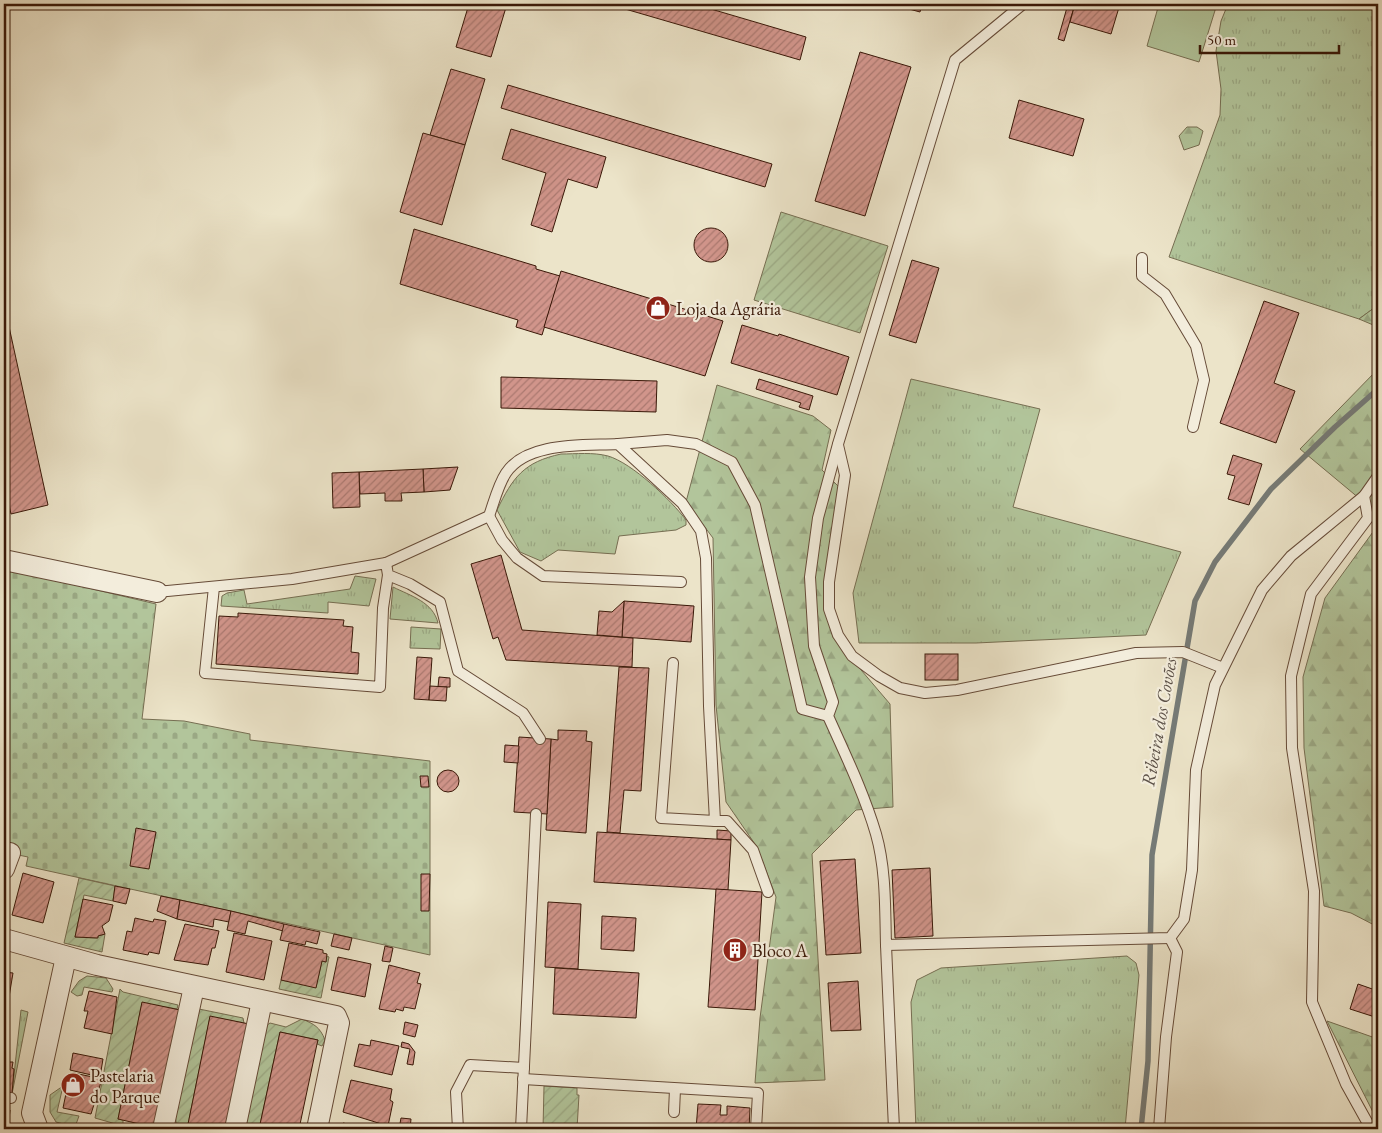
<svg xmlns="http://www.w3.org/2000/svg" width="1382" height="1133" viewBox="0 0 1382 1133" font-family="'EB Garamond',serif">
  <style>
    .grass { fill: url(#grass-tufts); stroke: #766e52 }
    .forest { fill: url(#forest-firs); stroke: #766e52 }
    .cemetery { fill: url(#cemetery-stones); stroke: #766e52 }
    .garden { fill: url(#garden-furrows); stroke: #766e52 }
    .pitch { fill: #b2c59b; stroke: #766e52 }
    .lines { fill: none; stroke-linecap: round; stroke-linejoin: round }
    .stream { stroke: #757a76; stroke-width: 5.5 }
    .building { fill: url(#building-hatch); stroke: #3a1808 }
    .lane-casing { stroke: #664b38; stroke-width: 12 }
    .street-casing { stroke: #664b38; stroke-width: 22 }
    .lane { stroke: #f3eddc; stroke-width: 10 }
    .street { stroke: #f3eddc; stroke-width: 20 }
    .labels { text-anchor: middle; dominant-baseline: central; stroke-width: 4.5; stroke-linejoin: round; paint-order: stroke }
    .poi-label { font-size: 18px; fill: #3a1808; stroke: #f3eddc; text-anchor: start }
    .water-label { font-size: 19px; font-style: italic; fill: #5c5148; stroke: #f3eddc }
  </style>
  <defs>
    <pattern id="grass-tufts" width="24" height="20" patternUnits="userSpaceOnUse" patternTransform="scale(1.25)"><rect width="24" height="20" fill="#b2c59b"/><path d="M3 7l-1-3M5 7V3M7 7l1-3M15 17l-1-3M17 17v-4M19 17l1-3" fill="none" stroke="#9aa884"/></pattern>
    <pattern id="forest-firs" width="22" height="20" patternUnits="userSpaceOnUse" patternTransform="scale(1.25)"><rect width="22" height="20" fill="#b2c59b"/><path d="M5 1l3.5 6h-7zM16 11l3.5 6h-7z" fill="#9aa884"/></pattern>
    <pattern id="cemetery-stones" width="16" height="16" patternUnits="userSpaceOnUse" patternTransform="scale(1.25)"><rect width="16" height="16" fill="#b2c59b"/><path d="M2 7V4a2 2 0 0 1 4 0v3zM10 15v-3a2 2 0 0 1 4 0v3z" fill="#9aa884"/></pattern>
    <pattern id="garden-furrows" width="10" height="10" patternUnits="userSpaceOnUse" patternTransform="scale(1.25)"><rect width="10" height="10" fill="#b2c59b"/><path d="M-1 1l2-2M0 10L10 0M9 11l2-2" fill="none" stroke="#9aa884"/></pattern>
    <pattern id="building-hatch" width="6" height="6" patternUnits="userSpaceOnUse" patternTransform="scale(1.25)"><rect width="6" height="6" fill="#d1958b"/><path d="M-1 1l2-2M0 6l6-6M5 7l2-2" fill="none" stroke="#ab7970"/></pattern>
  </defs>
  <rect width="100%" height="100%" fill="#ece4c9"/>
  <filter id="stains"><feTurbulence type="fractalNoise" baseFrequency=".004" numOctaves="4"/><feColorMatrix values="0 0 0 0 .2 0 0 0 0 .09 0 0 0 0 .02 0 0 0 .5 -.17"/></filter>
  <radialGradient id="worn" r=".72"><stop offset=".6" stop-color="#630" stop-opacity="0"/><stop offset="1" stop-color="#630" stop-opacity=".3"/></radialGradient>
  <g class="grass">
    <polygon points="1228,4 1378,4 1378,305 1359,319 1169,257 1220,115 1221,89 1216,51 1221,21"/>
    <polygon points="911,379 1040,409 1013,507 1181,552 1146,635 976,643 859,643 853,593"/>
    <path d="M561,454C576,454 593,452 608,456C632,463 671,500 686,520V525L676,530L619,536L615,554L558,550L541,561L520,552L497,510C513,477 524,462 561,454Z"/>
    <polygon points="355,576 376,579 369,606 328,602 328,613 221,606 222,596 227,593 244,590 247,604 350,589"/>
    <path d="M393,587C411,596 433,602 438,623L390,619Z"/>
    <polygon points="411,627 441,629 440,649 410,648"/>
    <polygon points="1127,956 1136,963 1139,975 1125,1129 916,1129 911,1002 917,980 941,968"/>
    <polygon points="21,1010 28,1012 12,1094"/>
  </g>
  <g class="forest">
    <polygon points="1187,127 1197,127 1203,131 1199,145 1184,150 1179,136"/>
    <polygon points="1378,305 1378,327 1359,319"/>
    <polygon points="1378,369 1378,514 1300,449"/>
    <polygon points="717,385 813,416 831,430 822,470 839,487 825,609 833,637 890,704 893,807 856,810 812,854 825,1080 755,1083 760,1018 776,897 757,847 726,802 716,705 713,538 686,502"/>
    <polygon points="1378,525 1378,927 1351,913 1324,906 1304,748 1303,677 1325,598"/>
    <polygon points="1327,1021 1378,1039 1378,1122"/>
  </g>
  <polygon class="cemetery" points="4,568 156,604 142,719 184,721 250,734 250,740 430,761 430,955 26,866 28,857 4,852"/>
  <g class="garden">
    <polygon points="781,212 888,246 860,333 754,300"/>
    <polygon points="79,878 115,886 113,901 84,895 75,937 97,938 98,936 105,934 102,952 64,943"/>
    <polygon points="327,956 329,957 321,998 279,989 281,980 316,987 322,961 326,962"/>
    <polygon points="87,976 106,978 113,989 112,992 84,987 82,995 77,996 71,992 79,981"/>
    <polygon points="120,989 123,992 178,1005 177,1009 142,1003 118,1119 123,1120 123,1126 95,1118"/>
    <polygon points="199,1009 243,1018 244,1023 210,1017 187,1129 177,1129 175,1114"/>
    <path d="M302,1019C314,1024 320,1027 325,1040L322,1046L317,1044L318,1040L280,1032L259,1129H244L266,1026L270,1023L286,1027Z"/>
    <polygon points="63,1086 57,1112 79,1116 75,1127 56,1122 50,1112 50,1095"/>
    <polygon points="544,1086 577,1088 577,1095 579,1095 577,1129 543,1129"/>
  </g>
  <polygon class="pitch" points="1159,4 1217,4 1199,62 1147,46"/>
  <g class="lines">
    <polyline class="stream" points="1141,1129 1148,1061 1152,855 1195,601 1215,562 1271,489 1335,427 1378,389"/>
  </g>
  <g class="building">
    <polygon points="469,4 507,4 491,57 456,47"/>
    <polygon points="608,4 694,4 806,37 800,60"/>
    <polygon points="891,4 922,4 920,12"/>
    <polygon points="1068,4 1075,4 1064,41 1058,39"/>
    <polygon points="1075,4 1120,4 1111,34 1070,22"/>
    <polygon points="860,52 911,67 865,216 815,201"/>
    <polygon points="451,69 485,79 465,145 430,135"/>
    <polygon points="508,85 772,164 765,187 501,108"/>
    <polygon points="1019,100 1084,119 1073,156 1009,138"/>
    <polygon points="511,129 606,157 597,188 568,179 552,232 531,225 546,173 502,159"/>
    <polygon points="423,133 465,145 442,225 400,212"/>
    <circle cx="711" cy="245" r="17"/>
    <polygon points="414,229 536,266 536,269 560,276 542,335 516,327 518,320 400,284"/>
    <polygon points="912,260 939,268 916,343 889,335"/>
    <polygon points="561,271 723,321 705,376 544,327"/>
    <polygon points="1264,301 1299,313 1274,383 1295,391 1276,443 1220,423"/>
    <polygon points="8,322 48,505 11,514 4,482 4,323"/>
    <polygon points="742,325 778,336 779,334 849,357 837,395 731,363"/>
    <polygon points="501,377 657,381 656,412 501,408"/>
    <polygon points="759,379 813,396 809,410 799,407 801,403 756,389"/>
    <polygon points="1233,455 1262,464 1249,505 1228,499 1235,476 1227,474"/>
    <polygon points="458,467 450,490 424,492 423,469"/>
    <polygon points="423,469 424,492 401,493 402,501 385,501 385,493 360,494 359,472"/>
    <polygon points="359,472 360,507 333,508 332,473"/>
    <polygon points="501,555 522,630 633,638 632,667 506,660 498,637 493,639 471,564"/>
    <polygon points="624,601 694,606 691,642 622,637"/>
    <polygon points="624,601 622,637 597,635 599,611 612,612"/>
    <polygon points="238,613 344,620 343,626 353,627 351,652 359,653 358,674 216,664 219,616 238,617"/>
    <rect x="925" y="654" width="33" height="26"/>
    <polygon points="417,657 432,658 429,700 414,699"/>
    <polygon points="619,667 649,668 641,791 624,790 620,833 607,832"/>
    <polygon points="439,677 450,678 450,687 438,687"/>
    <polygon points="430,686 447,687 446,701 429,700"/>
    <polygon points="558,730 587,731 586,741 592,742 586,833 546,830 551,739 558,740"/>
    <polygon points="519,737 551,739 547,814 514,812"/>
    <polygon points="505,745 519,746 518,763 504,762"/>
    <circle cx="448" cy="781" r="11"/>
    <polygon points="420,776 428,776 429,787 421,787"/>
    <polygon points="136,828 156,832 149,869 130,866"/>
    <polygon points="717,830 731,831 731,840 717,839"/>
    <polygon points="597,832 731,840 728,890 594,882"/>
    <polygon points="855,859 861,953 826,955 820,861"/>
    <polygon points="930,868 933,936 895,938 892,870"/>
    <polygon points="23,873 54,882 43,923 12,915"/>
    <polygon points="421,874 430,874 429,911 421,911"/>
    <polygon points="115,886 130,889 126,904 113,901"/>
    <polygon points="716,889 762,892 755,1010 708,1007"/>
    <polygon points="161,896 180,900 177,919 157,911"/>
    <polygon points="83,899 113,905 109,921 102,926 105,934 98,936 98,938 75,937"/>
    <polygon points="180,900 231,911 229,922 214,919 213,927 177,919"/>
    <polygon points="548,902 581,904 578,969 545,967"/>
    <polygon points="231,911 284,924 283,931 248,921 245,934 227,930"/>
    <polygon points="602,916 636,918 634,951 601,949"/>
    <polygon points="135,918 153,922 154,919 166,921 159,954 149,952 148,955 123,950 127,931 132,932"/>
    <polygon points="185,924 219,931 215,948 212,948 208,965 174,960"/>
    <polygon points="284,924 320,932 317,944 306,941 305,945 280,940"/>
    <polygon points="234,933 272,941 264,980 226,972"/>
    <polygon points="334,934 352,938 349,950 331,946"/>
    <polygon points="289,943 323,950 323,953 327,954 326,962 322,961 316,988 281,980"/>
    <polygon points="385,946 393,948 390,962 382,961"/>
    <polygon points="338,957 371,964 365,997 331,990"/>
    <polygon points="389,965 420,973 417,983 421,984 415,1009 404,1007 403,1011 396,1009 395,1012 379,1009"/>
    <polygon points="555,968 639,973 636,1018 553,1014"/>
    <polygon points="4,972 13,973 5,1021 4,1021"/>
    <polygon points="858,981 861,1030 831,1031 828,983"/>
    <polygon points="1358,984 1378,991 1378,1018 1350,1009"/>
    <polygon points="89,991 117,997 112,1034 84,1028 88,1011 84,1011"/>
    <polygon points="142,1002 180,1010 157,1128 118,1119"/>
    <polygon points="210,1016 249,1024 228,1129 187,1129"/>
    <polygon points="405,1022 418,1025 415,1037 403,1034"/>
    <polygon points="280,1032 318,1040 317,1044 299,1129 259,1129"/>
    <polygon points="371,1040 399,1046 392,1075 354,1066 359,1044 370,1046"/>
    <polygon points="402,1042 409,1044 415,1052 413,1065 407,1064 410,1049 401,1047"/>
    <polygon points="73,1053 103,1059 100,1077 70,1070"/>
    <polygon points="4,1062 13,1062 12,1068 14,1069 12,1094 4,1094"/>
    <polygon points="74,1073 102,1079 91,1114 63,1108 70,1074"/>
    <polygon points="351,1080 392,1089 390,1100 393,1102 388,1126 343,1112"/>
    <polygon points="698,1104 721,1105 720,1115 727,1115 727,1106 750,1108 749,1129 696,1129"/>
    <polygon points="10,1110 8,1129 4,1129 4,1111"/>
    <polygon points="401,1118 411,1119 410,1129 399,1129"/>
    <polygon points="343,1123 372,1129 341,1129"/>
  </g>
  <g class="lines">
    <defs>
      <g id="lane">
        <path d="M1023,4L955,60L838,444L818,518L810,577L814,646L833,702L828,716C845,754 864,793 876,834C886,869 885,908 886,945L1170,938L1184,919L1192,870L1196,770L1215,685L1262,590L1291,556L1364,496L1378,476"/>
        <polyline points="1142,258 1142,276 1165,294 1196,346 1204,380 1193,427"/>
        <polyline points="618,444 667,440 696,444 732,462 755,505 802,709 828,716"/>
        <polyline points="838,445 845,475 829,582 829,609 838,635 852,656 879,676 900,688 925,693 957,690 1136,653 1183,652 1223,668"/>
        <polyline points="1364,496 1368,518 1311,594 1291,676 1292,748 1314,891 1312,1002 1346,1084 1371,1129"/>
        <polyline points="489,516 502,540 517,558 543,576 681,582"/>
        <path d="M386,563L489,516C494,502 498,485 506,473C527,441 585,446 618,444L682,503L701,531L706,558L709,706L715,821L661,818L673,663"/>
        <polyline points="214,587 205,673 380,687 383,608 388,575"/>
        <polyline points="157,592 292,579 386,563 388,575 410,584 440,602 458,671 523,713 540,739"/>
        <polyline points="715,821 727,821 753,850 768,892"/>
        <polyline points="886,945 894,1129"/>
        <polyline points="523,1079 758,1093 756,1129"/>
        <polyline points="4,1098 11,1098"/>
        <polyline points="674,1112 675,1089"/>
        <polyline points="458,1129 456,1092 470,1065 524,1068"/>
        <polyline points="521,1129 536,814"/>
        <polyline points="1159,1129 1166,1037 1177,952 1170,938"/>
      </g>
      <g id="street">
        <polyline points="4,560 157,592"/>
        <polyline points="4,869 10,853"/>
        <polyline points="4,939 97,965 336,1016 339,1023 317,1129"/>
        <polyline points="38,1129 32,1113 66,957"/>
        <polyline points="163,1129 194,987"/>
        <polyline points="235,1129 262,1001"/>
      </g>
    </defs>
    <use href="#lane" class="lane-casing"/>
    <use href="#street" class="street-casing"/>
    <use href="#lane" class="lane"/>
    <use href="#street" class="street"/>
  </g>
  <defs>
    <symbol id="shop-disc" viewBox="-11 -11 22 22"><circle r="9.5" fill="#8f2418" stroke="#f3eddc"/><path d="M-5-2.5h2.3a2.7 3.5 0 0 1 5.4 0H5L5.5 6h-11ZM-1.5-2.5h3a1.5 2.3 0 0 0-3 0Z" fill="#fff"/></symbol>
    <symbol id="building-disc" viewBox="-11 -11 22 22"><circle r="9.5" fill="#8f2418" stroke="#f3eddc"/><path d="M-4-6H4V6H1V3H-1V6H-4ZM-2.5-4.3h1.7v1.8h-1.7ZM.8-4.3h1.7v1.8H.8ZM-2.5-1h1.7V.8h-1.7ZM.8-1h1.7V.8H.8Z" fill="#fff"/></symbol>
  </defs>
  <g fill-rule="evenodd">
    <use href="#shop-disc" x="644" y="294" width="28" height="28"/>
    <use href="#building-disc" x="721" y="936" width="28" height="28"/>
    <use href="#shop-disc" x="59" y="1071" width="28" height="28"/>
  </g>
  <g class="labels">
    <g class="poi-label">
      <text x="676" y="308">Loja da Agrária</text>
      <text x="752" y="950">Bloco A</text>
      <text x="90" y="1075">Pastelaria<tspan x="90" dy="21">do Parque</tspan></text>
    </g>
    <g class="water-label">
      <text transform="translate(1159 722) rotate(-80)">Ribeira dos Covões</text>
    </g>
  </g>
  <rect width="1382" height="1133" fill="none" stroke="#ece4c9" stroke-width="20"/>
  <rect x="5" y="5" width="1372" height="1123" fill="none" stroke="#3a1808" stroke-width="2.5"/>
  <rect x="10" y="10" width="1362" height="1113" fill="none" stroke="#3a1808"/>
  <path d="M1200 45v8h139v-8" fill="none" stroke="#3a1808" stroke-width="2.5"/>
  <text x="1207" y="45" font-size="15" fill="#3a1808" stroke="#f3eddc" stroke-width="4" paint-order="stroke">50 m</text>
  <rect width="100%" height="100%" filter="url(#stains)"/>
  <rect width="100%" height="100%" fill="url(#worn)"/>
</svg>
